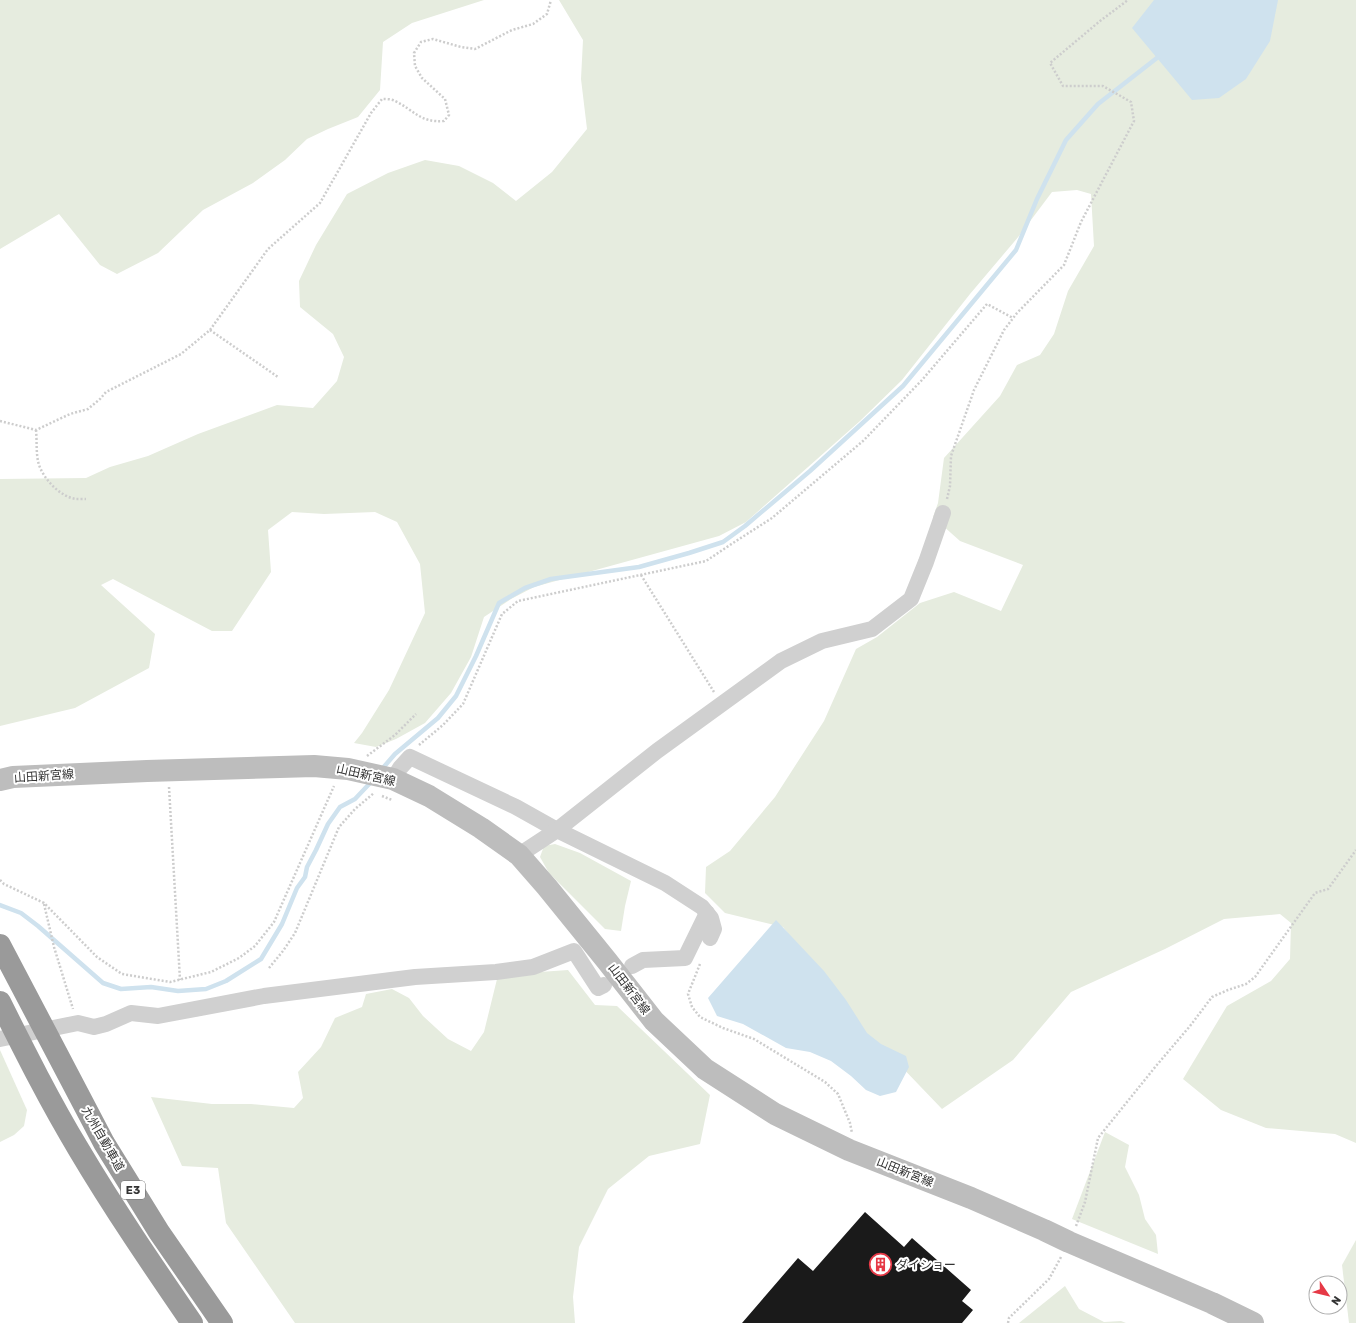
<svg xmlns="http://www.w3.org/2000/svg" width="1356" height="1323" viewBox="0 0 1356 1323" font-family="Rubik,'Noto Sans JP',sans-serif">
  <style>
    .green { fill: #e6ecdf }
    .water { fill: #cfe2ee }
    .lines { fill: none; stroke-linecap: round; stroke-linejoin: round }
    .stream { stroke: #cfe2ee; stroke-width: 4.5 }
    .building { fill: #1a1a1a }
    .path { stroke: #cdcdcd; stroke-width: 2.5; stroke-dasharray: 2 2; stroke-linecap: butt }
    .minor { stroke: #d0d0d0; stroke-width: 16 }
    .secondary { stroke: #bdbdbd; stroke-width: 22 }
    .motorway { stroke: #9a9a9a; stroke-width: 22 }
    .labels { text-anchor: middle; dominant-baseline: central; stroke-width: 4; stroke-linejoin: round; paint-order: stroke }
    .shield { fill: #fff; stroke: #707070; stroke-width: 1 }
    .shield-label { font-size: 11px; font-weight: bold; fill: #333 }
    .street-label { font-size: 12px; fill: #333; stroke: #fff }
    .poi-label { font-size: 12px; fill: #333; stroke: #fff; text-anchor: start }
  </style>
  <rect width="100%" height="100%" fill="#fff"/>
  <g class="green">
    <polygon points="0,0 484,0 412,23 383,42 380,90 358,117 328,129 307,139 285,160 253,183 203,210 158,253 117,274 100,265 59,214 0,249"/>
    <polygon points="559,0 1356,0 1356,1143 1335,1134 1266,1128 1221,1110 1183,1079 1227,1006 1271,981 1290,959 1291,923 1280,914 1224,919 1165,949 1071,992 1013,1060 942,1109 896,1061 834,1018 818,974 783,927 725,913 705,893 706,867 730,851 775,797 824,721 856,649 877,637 920,603 954,592 1001,611 1023,565 960,541 933,517 938,503 944,458 1000,396 1017,365 1040,355 1054,334 1068,291 1094,246 1091,194 1077,190 1052,192 1019,236 970,294 902,380 860,421 746,522 719,536 534,587 511,599 484,617 471,657 451,693 425,723 396,739 376,747 354,743 362,733 389,690 425,613 420,564 397,522 375,512 324,514 292,512 268,530 271,572 232,631 212,631 113,579 101,585 155,634 149,668 75,708 0,726 0,479 86,478 110,467 148,456 198,434 277,405 313,408 337,381 344,357 333,334 300,307 299,281 316,245 347,194 388,173 425,160 459,166 493,183 516,201 552,172 587,129 581,79 583,40"/>
    <polygon points="555,844 580,853 631,881 625,906 621,931 605,929 549,873 540,857 544,846"/>
    <polygon points="568,970 595,1005 617,1006 710,1095 700,1144 649,1156 608,1189 579,1247 573,1297 575,1323 295,1323 226,1223 218,1168 182,1166 151,1097 212,1104 251,1104 294,1108 303,1098 298,1072 321,1047 335,1018 362,1007 366,994 392,989 409,998 423,1016 448,1039 471,1051 484,1032 498,975"/>
    <polygon points="0,1050 27,1110 24,1126 14,1135 0,1142"/>
    <polygon points="1105,1132 1129,1145 1125,1167 1139,1195 1145,1219 1156,1235 1158,1254 1072,1219"/>
    <polygon points="1356,1240 1356,1323 1349,1323 1342,1265"/>
    <polygon points="1065,1286 1079,1309 1104,1322 1121,1321 1126,1323 1019,1323"/>
  </g>
  <g class="water">
    <polygon points="1154,0 1278,0 1270,41 1246,79 1219,98 1192,100 1132,28"/>
    <polygon points="776,920 824,971 846,1000 867,1033 881,1044 906,1056 909,1067 896,1092 880,1096 866,1090 851,1076 831,1061 810,1052 786,1048 743,1024 717,1016 708,998"/>
  </g>
  <g class="lines">
    <g class="stream">
      <polyline points="382,769 395,754 438,718 456,696 476,656 499,603 525,588 551,579 639,567 689,553 723,542 745,526 810,471 903,386 1016,250 1037,199 1066,140 1098,104 1162,54"/>
      <polyline points="0,905 21,913 38,926 103,983 121,989 151,987 178,991 206,989 226,981 261,959 282,924 297,888 305,877 307,867 316,850 328,824 340,807 355,799 372,781"/>
    </g>
  </g>
  <polygon class="building" points="865,1212 904,1247 912,1238 971,1290 962,1301 973,1310 962,1323 742,1323 798,1258 813,1271"/>
  <g class="lines">
    <g class="path">
      <polyline points="210,330 278,377"/>
      <path d="M0,421L36,430L70,414L88,409L100,399L106,392L181,354L210,330L268,249L320,203L371,113L382,99C386,99 392,99 395,101C414,110 420,123 444,121L449,115L445,99L422,78L415,66L414,53L421,42L433,39L461,47L475,49L512,30L533,24L547,14L551,0"/>
      <path d="M36,430C37,440 36,451 38,461C41,477 60,497 76,499C79,499 83,499 86,499"/>
      <polyline points="947,499 950,486 951,456 974,390 1004,330 1017,313 1064,265 1081,222 1134,121 1131,102 1103,86 1063,86 1050,63 1100,21 1128,0"/>
      <polyline points="641,575 714,692"/>
      <polyline points="419,745 443,725 463,704 502,614 518,601 706,561 733,543 772,518 863,441 922,380 987,304 1013,318"/>
      <polyline points="367,756 395,735 416,714"/>
      <polyline points="169,787 180,980"/>
      <polyline points="382,796 392,800"/>
      <polyline points="0,880 4,884 44,903 97,957 122,974 170,982 211,972 239,958 255,946 274,922 334,786"/>
      <polyline points="44,904 54,947 73,1009"/>
      <polyline points="700,964 688,994 692,1007 700,1017 723,1028 754,1039 825,1082 838,1094 850,1123 852,1133"/>
      <polyline points="269,968 283,951 295,933 339,827 355,809 374,793"/>
      <polyline points="1076,1226 1085,1202 1098,1138 1156,1066 1190,1026 1212,997 1228,990 1246,984 1255,977 1315,893 1328,889 1356,850"/>
      <polyline points="1008,1323 1009,1318 1049,1279 1061,1257"/>
    </g>
    <g class="minor">
      <polyline points="393,779 400,768 410,757 516,807 557,830 665,883 702,907 711,918 714,929 710,938"/>
      <polyline points="519,855 557,830 657,751 781,661 822,641 872,629 911,599 926,562 943,513"/>
      <polyline points="632,966 643,960 685,958 707,913"/>
      <polyline points="0,1039 78,1023 94,1027 106,1024 131,1013 158,1016 264,996 415,977 496,972 533,967 574,951 598,988 604,985"/>
    </g>
    <polyline class="secondary" points="0,780 13,777 147,771 314,766 348,769 393,779 429,796 481,828 519,855 547,887 607,961 654,1021 705,1069 775,1114 849,1150 971,1198 1044,1230 1069,1242 1212,1303 1253,1323"/>
    <g class="motorway">
      <polyline points="0,945 104,1143 159,1232 222,1323"/>
      <path d="M0,1002C25,1052 50,1102 79,1150C114,1209 153,1266 192,1323"/>
    </g>
  </g>
  <defs>
    <symbol id="building-ring" viewBox="-11 -11 22 22"><circle r="9.5" fill="#fff" stroke="#e63946" stroke-width="1.5"/><path d="M-4-6H4V6H1V3H-1V6H-4ZM-2.5-4.3h1.7v1.8h-1.7ZM.8-4.3h1.7v1.8H.8ZM-2.5-1h1.7V.8h-1.7ZM.8-1h1.7V.8H.8Z" fill="#e63946"/></symbol>
  </defs>
  <g fill-rule="evenodd">
    <use href="#building-ring" x="868" y="1252" width="25" height="25"/>
  </g>
  <g class="labels">
    <rect class="shield" x="121" y="1181" width="24" height="18" rx="3"/>
    <g class="shield-label">
      <text x="133" y="1190">E3</text>
    </g>
    <g class="street-label">
      <text transform="translate(366 775) rotate(13)">山田新宮線</text>
      <text transform="translate(44 776) rotate(-4)">山田新宮線</text>
      <text transform="translate(629 989) rotate(53)">山田新宮線</text>
      <text transform="translate(103 1139) rotate(60)">九州自動車道</text>
      <text transform="translate(905 1172) rotate(22)">山田新宮線</text>
    </g>
    <g class="poi-label">
      <text x="896" y="1265">ダイショー</text>
    </g>
  </g>
  <g transform="translate(1328 1295) rotate(125)"><circle r="19" fill="#ffffff" stroke="#adadad"/>
  <path d="M0-3L7 15L0 10L-7 15Z" fill="#e63946"/>
  <text y="-6" font-size="11" font-weight="bold" text-anchor="middle" fill="#333333">N</text>
  </g>
</svg>
